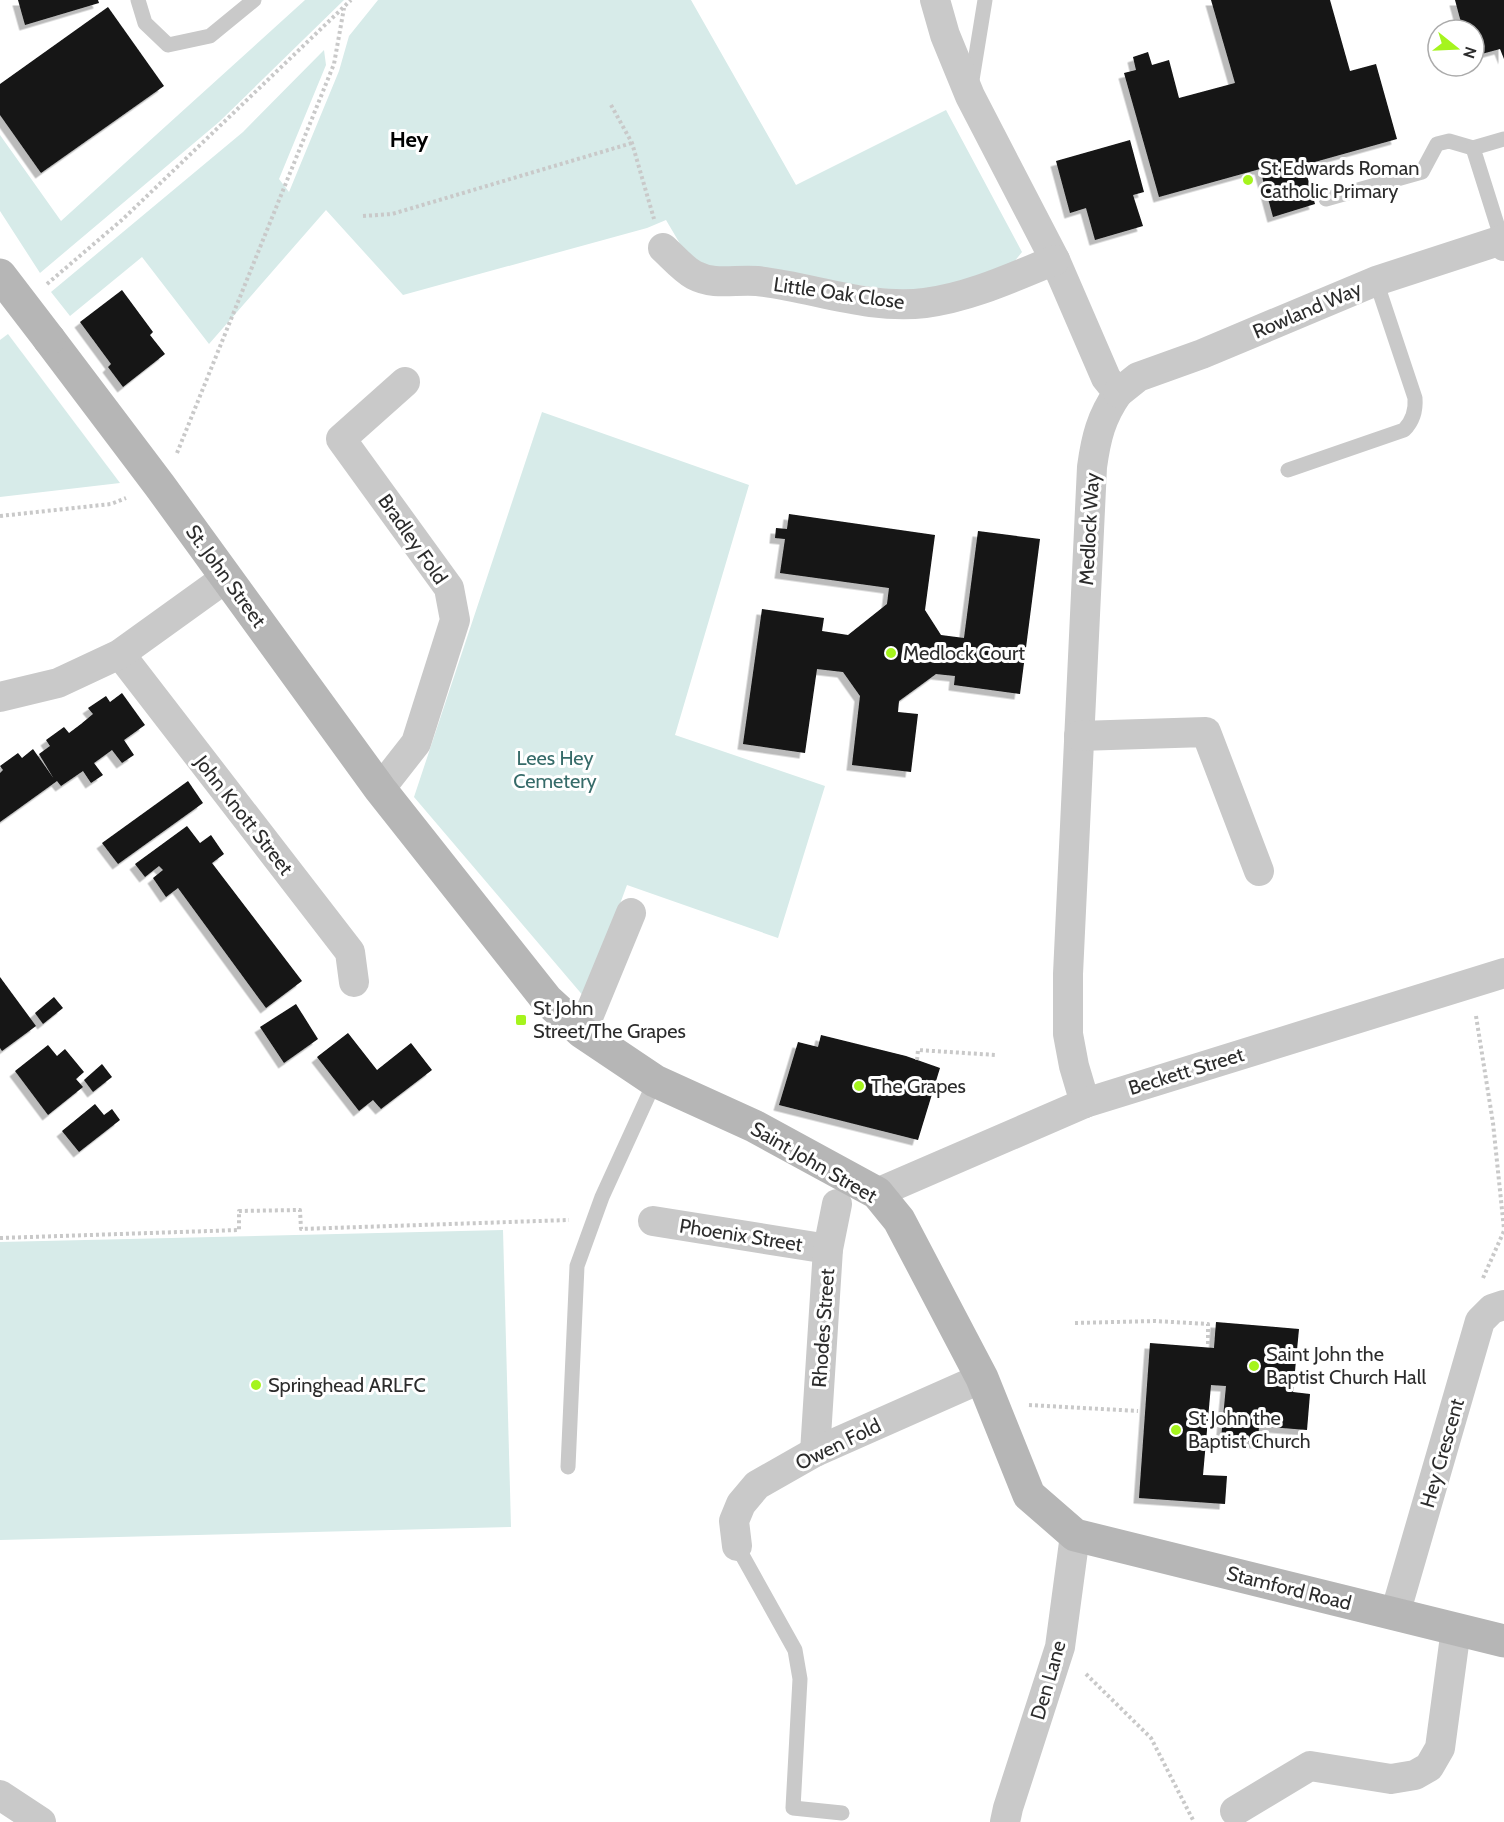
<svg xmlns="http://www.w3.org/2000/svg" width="1504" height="1822" viewBox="0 0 1504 1822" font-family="Cabin,sans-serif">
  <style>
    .green { fill: #d7ebe9 }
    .building { fill: #131313; filter: url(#shadow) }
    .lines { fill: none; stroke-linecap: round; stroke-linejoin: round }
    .path { stroke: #c9c9c9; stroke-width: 4; stroke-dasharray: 3 3; stroke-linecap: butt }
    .lane { stroke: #c9c9c9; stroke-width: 15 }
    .street { stroke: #c9c9c9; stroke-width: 30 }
    .secondary { stroke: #b6b6b6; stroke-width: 33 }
    .secondary-bridge { stroke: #b6b6b6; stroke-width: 33 }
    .poi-dot { fill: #a5f41d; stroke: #fff; stroke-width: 2 }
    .labels { text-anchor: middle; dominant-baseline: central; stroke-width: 6; stroke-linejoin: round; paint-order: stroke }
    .poi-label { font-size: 20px; fill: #2c2c2c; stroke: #fff; text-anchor: start }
    .street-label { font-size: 20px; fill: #2c2c2c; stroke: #fff }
    .park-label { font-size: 20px; fill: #366b69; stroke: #fff }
    .quarter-label { font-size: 22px; font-weight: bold; fill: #000; stroke: #fff }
  </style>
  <defs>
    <filter id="shadow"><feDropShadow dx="-5.5" dy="5.5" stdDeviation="0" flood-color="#0004"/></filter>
  </defs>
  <rect width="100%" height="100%" fill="#fff"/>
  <g class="green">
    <polygon points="305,0 344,0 219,122 40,273 0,211 0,135 61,221"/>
    <polygon points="378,0 691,0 796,185 946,110 1022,252 1010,267 942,291 909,292 827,281 708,271 689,259 666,220 647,228 403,295 326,210 209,344 142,257 70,316 51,292 243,132 324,50 326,65 279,179 289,192 339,71 349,36"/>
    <polygon points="8,334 120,483 0,497 0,340"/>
    <polygon points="542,412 749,485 675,735 825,786 778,938 627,885 585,998 414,797"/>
    <polygon points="503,1230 511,1527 0,1540 0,1242"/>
  </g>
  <g class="building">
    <polygon points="18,0 98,0 99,3 25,25"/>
    <polygon points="1211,0 1330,0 1350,71 1376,64 1397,139 1304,165 1315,204 1273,217 1260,169 1159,197 1124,73 1136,70 1133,57 1148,52 1152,65 1169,60 1179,98 1235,83"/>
    <polygon points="1455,0 1504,0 1504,59 1500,49 1474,56 1474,30 1463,30"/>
    <polygon points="108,7 164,86 41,173 0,115 0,84"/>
    <polygon points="1130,140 1144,192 1133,195 1143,226 1095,240 1086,208 1070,213 1056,161"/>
    <polygon points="122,290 153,332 150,335 165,354 123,387 108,367 111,364 80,322"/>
    <polygon points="789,514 935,535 925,610 941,635 964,638 978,531 1040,539 1020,694 954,685 955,676 936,674 899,701 898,712 918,714 911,772 852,765 860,696 843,672 817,669 805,753 743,744 762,609 824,618 822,631 848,635 887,604 889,588 780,573 785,539 775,538 776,528 787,529"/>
    <polygon points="122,693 145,725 124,740 134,755 122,763 112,750 94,763 103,775 91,783 83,771 61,786 57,781 0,822 0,773 3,770 0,766 18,753 22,758 33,749 54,779 39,754 50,746 46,740 64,727 69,733 81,724 93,714 88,708 106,696 110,702"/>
    <polygon points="188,781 203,803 118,864 102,843"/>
    <polygon points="187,826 200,843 211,835 224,854 212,863 302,981 266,1008 178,888 166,897 153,878 163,870 159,866 145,877 135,864"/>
    <polygon points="0,977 36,1026 2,1051 0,1048"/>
    <polygon points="54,997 63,1008 43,1024 35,1013"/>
    <polygon points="296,1004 318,1039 284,1063 260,1027"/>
    <polygon points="348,1033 377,1070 411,1043 432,1070 381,1109 373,1100 359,1111 317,1057"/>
    <polygon points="821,1035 906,1056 940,1068 918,1140 779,1105 798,1042 818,1047"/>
    <polygon points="48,1045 57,1056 65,1049 84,1072 76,1079 83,1087 48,1115 15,1071"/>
    <polygon points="102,1064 112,1077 93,1092 84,1080"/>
    <polygon points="95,1104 104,1115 112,1109 120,1120 79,1152 62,1131"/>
    <polygon points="1216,1322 1299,1329 1293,1392 1310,1394 1307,1430 1259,1426 1258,1443 1221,1439 1226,1386 1211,1385 1203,1475 1227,1476 1225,1504 1139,1498 1150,1343 1214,1348"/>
  </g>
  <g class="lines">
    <g class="path">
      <polyline points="611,105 632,143 654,219"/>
      <polyline points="363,216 392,214 632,143"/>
      <polyline points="47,284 123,219 351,0"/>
      <polyline points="177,453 334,64 344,8"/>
      <polyline points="0,516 111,504 126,498"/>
      <polyline points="1476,1016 1493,1123 1504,1229"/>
      <polyline points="917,1060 918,1050 996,1055"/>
      <polyline points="0,1238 239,1230 239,1211 300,1210 301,1229 569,1220"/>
      <polyline points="1483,1278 1504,1231"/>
      <polyline points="1075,1323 1155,1321 1208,1324 1208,1347"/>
      <polyline points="1029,1405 1138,1411"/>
      <polyline points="1086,1674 1151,1738 1194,1822"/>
    </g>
    <g class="lane">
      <polyline points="138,0 145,23 168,45 210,36 254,0"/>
      <polyline points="971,86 985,0"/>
      <polyline points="1326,199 1422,172 1437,144 1449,141 1473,148"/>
      <polyline points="1502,240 1473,148 1504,139"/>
      <path d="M1288,470L1404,430C1413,421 1416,411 1415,398L1376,281"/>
      <polyline points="568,1467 577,1266 602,1197 655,1081"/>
      <polyline points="737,1546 795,1650 800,1679 793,1808 842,1813"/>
    </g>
    <g class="street">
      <path d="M935,0L945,35L970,96L1055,260L1106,378L1118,393C1101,417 1096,438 1092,467L1068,974V1034L1074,1066L1085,1103"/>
      <path d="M663,248C672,256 683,269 694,275C715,286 735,279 757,281C812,287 869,310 925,303C971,297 1013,277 1055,260"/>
      <polyline points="1118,393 1138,377 1202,354 1376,281 1502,240 1504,246"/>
      <polyline points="120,654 350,952 354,982"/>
      <polyline points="0,697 58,683 120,654 227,577"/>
      <polyline points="1079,736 1206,732 1259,871"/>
      <polyline points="380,789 416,743 455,620 449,588 341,439 405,382"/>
      <polyline points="582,1032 631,913"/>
      <polyline points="877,1193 1085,1103 1504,973"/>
      <polyline points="653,1221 828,1249"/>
      <polyline points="815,1452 828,1249 837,1204"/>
      <polyline points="737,1546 734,1521 741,1504 757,1485 815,1452 982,1378"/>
      <polyline points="1395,1614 1480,1321 1492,1309 1504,1305"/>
      <polyline points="0,1795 41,1822"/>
      <polyline points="1235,1811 1310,1766 1391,1779 1415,1775 1429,1767 1440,1748 1456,1629"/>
      <polyline points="1005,1822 1008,1808 1060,1647 1075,1535"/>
    </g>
    <polyline class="secondary" points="49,339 160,486 380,789 547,1000 582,1032 655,1081 754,1126 877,1193 899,1220 982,1378 1029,1495 1075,1535 1504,1641"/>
    <polyline class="secondary-bridge" points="0,275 49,339"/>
  </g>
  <g class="poi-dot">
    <circle cx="1248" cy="180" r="6"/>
    <circle cx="891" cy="653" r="6"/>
    <rect x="515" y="1014" width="12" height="12" rx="3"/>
    <circle cx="859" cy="1086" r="6"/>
    <circle cx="1254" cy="1366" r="6"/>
    <circle cx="256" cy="1385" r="6"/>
    <circle cx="1176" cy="1430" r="6"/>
  </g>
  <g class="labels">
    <g class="poi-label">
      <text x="1260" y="168">St Edwards Roman<tspan x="1260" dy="23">Catholic Primary</tspan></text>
      <text x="903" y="653">Medlock Court</text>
      <text x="533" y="1008">St John<tspan x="533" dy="23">Street/The Grapes</tspan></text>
      <text x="871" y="1086">The Grapes</text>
      <text x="1266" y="1354">Saint John the<tspan x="1266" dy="23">Baptist Church Hall</tspan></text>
      <text x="268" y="1385">Springhead ARLFC</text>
      <text x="1188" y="1418">St John the<tspan x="1188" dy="23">Baptist Church</tspan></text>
    </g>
    <g class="street-label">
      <text transform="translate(839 293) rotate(8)">Little Oak Close</text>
      <text transform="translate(1307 310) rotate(-23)">Rowland Way</text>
      <text transform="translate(1089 529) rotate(-87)">Medlock Way</text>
      <text transform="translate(413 539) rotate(55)">Bradley Fold</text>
      <text transform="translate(226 576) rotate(54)">St. John Street</text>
      <text transform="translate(244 815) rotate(52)">John Knott Street</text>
      <text transform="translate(1186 1071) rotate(-17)">Beckett Street</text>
      <text transform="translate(814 1162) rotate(30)">Saint John Street</text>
      <text transform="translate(741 1235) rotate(9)">Phoenix Street</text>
      <text transform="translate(823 1328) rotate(-86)">Rhodes Street</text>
      <text transform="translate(838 1444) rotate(-26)">Owen Fold</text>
      <text transform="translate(1442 1453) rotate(-74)">Hey Crescent</text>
      <text transform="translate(1289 1588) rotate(14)">Stamford Road</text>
      <text transform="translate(1048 1680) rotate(-74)">Den Lane</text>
    </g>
    <g class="park-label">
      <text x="555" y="758">Lees Hey<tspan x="555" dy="23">Cemetery</tspan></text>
    </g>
    <g class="quarter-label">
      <text x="409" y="139">Hey</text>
    </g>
  </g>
  <g transform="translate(1456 48) rotate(108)"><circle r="28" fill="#ffffff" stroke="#ababab" stroke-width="1.5"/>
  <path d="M0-4.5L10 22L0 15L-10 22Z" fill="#a5f41d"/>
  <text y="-9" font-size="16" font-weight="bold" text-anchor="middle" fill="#2c2c2c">N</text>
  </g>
</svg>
